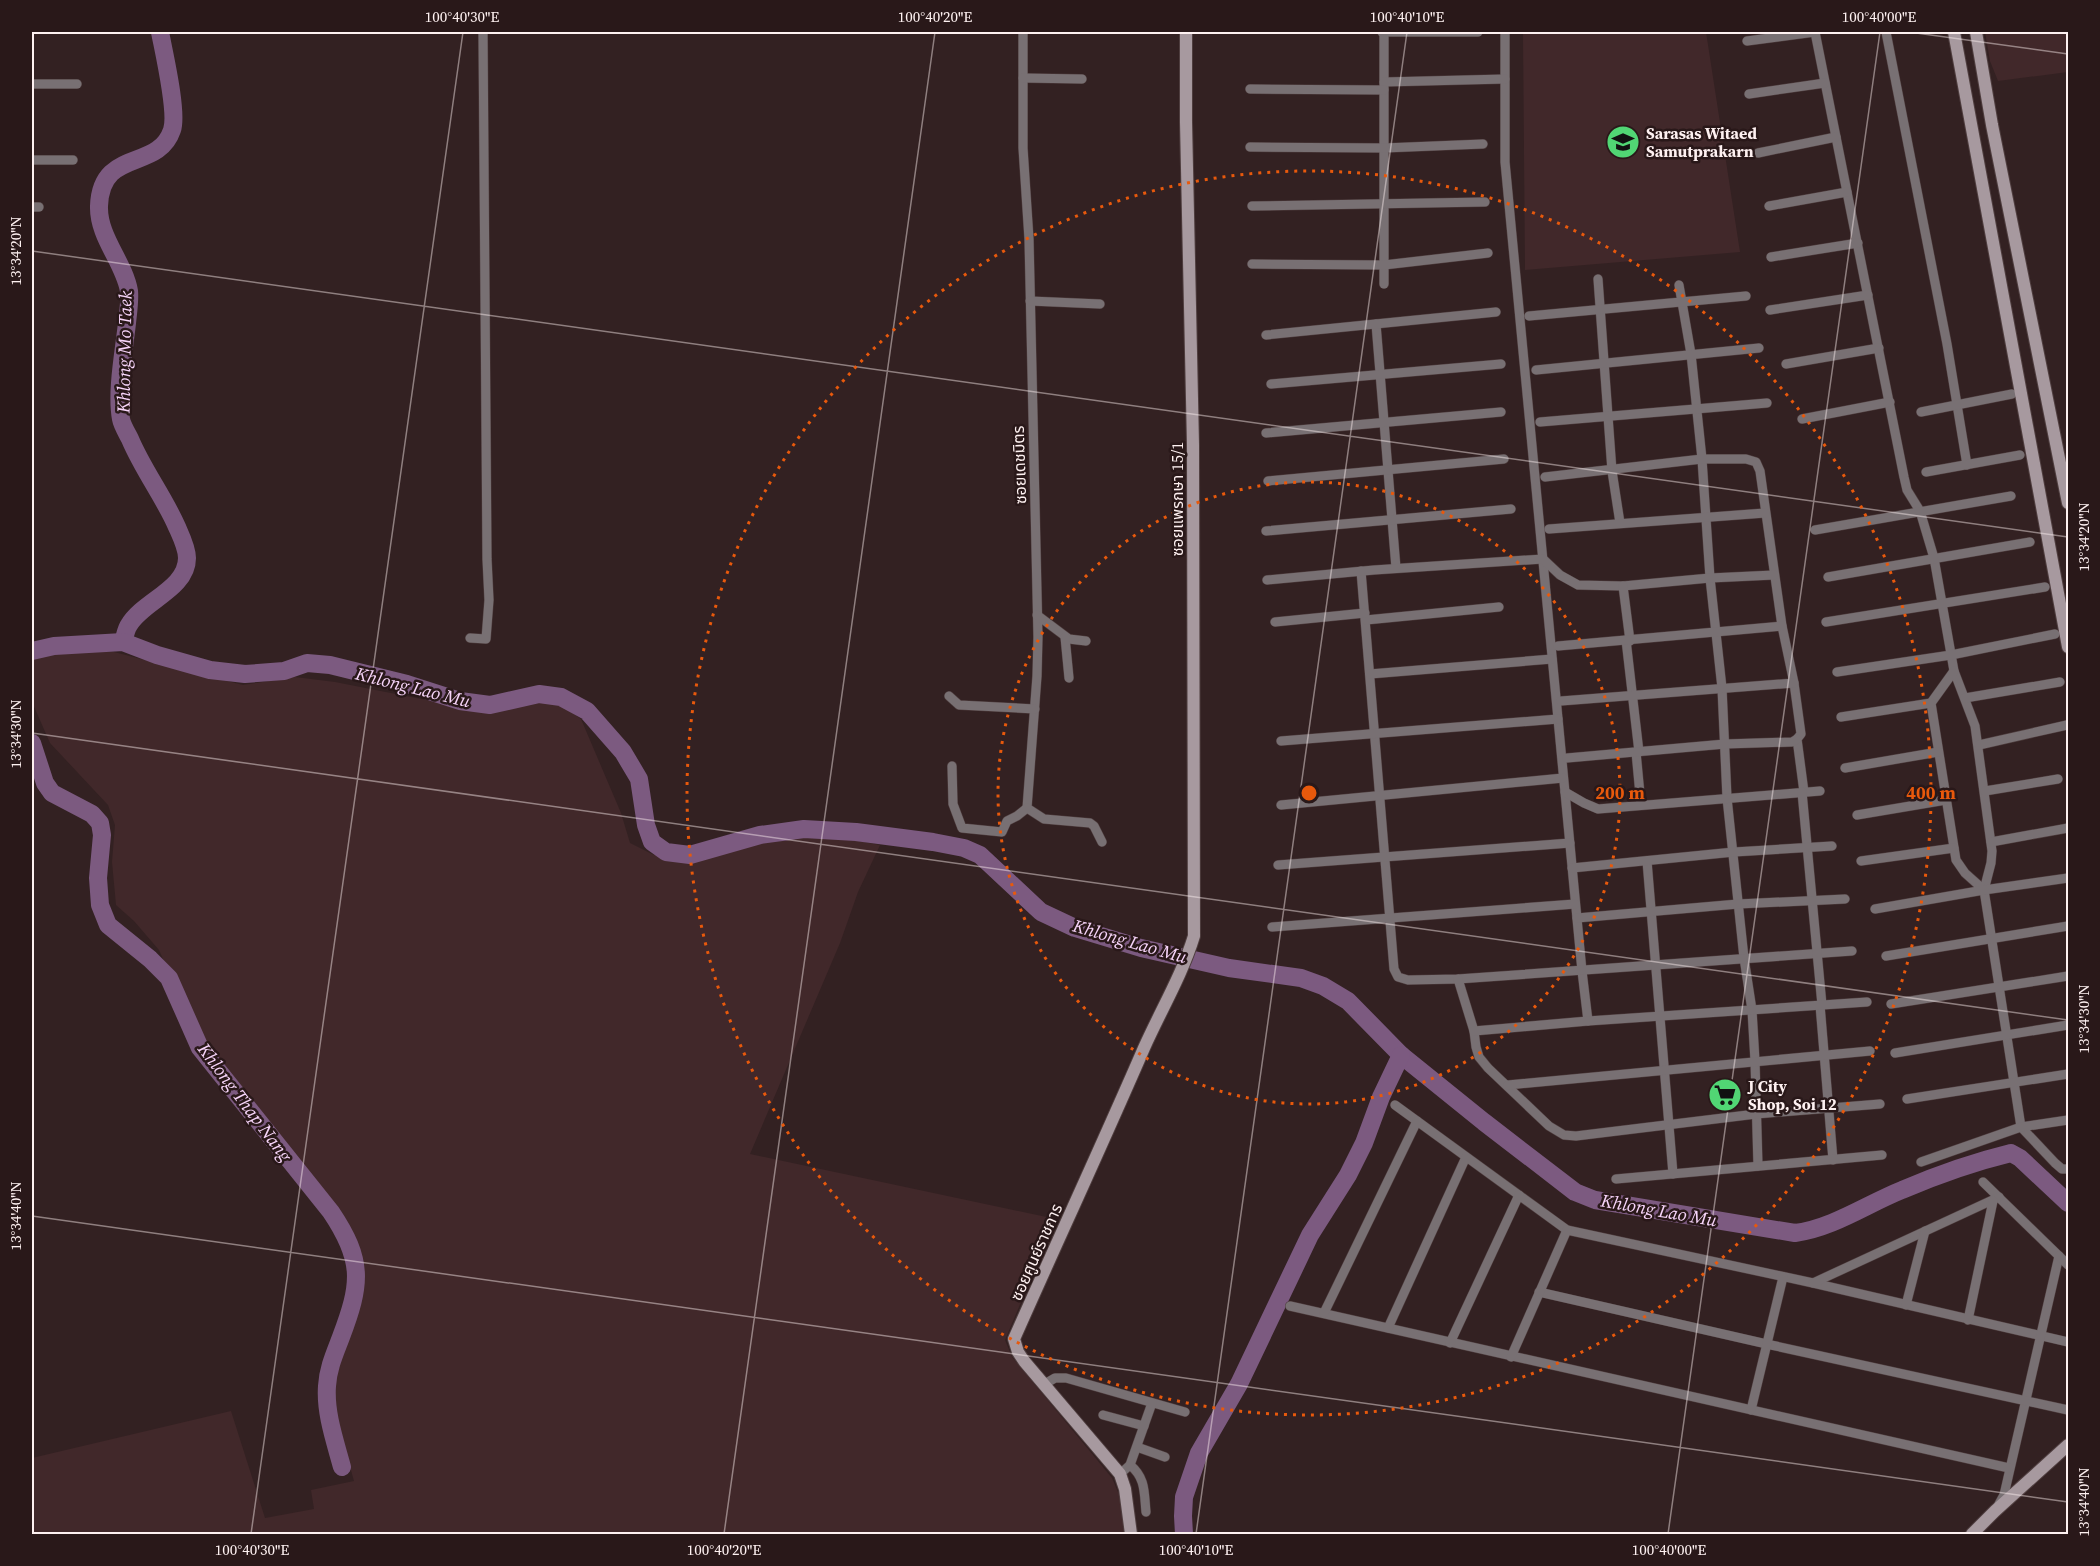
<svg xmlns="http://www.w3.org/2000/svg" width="2100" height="1566" viewBox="0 0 2100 1566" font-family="'Source Serif 4','Noto Sans Thai',serif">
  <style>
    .built { fill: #41282a }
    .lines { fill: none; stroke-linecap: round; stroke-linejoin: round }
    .river { stroke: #7c5a80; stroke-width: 18 }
    .street-casing { stroke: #4f3e3f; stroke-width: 10 }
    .secondary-casing { stroke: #4f3e3f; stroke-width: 14 }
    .street { stroke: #787073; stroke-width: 9 }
    .secondary { stroke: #a7999f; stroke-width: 12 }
    .ticks { fill: none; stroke: #fef1f1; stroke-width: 1.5; stroke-opacity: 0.45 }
    .ring { fill: none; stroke: #e8590c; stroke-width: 3; stroke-dasharray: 3 6 }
    .labels { text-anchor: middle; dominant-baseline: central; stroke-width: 5; stroke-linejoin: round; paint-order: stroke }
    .poi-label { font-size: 16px; font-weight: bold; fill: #fef1f1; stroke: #291819; text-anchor: start }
    .street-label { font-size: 16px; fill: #fef1f1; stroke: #291819 }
    .water-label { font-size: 18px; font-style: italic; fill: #f7d5fa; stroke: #291819 }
    .centre { fill: #e8590c; stroke: #291819; stroke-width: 3 }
    .ring-label { font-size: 18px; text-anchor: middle; font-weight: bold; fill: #e8590c; stroke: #291819; stroke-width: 5; stroke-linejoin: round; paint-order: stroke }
    .neatline { fill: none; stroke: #fef1f1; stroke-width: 2 }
    .ticks-label { font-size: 15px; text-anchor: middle; fill: #fef1f1 }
  </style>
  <rect width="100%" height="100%" fill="#332122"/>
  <g class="built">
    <polygon points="1523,32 1706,32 1740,252 1525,270"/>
    <polygon points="1985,32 2068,32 2068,72 1998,81 1990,61"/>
    <polygon points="48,652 114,652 243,685 295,677 335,682 472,709 536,700 560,704 581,719 621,813 630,843 654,855 724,839 822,834 880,845 858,892 840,943 750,1154 1056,1219 1005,1340 1012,1357 1112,1478 1124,1506 1132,1534 32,1534 32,1458 231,1411 265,1518 314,1509 311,1490 354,1481 332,1403 332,1386 360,1284 360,1261 274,1130 194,1029 159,950 134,921 116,905 112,862 115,825 108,805 50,743 32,702 32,659"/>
  </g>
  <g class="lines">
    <g class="river">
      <path d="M123,642C125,636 126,629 129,625C143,601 187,589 187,558C187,548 181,536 177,527C164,497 143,470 130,439C127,433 122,425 121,419C116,392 124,351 127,323C128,313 130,301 129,291C124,262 98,237 99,206C101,147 158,172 172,130C178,113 164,53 160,32"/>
      <path d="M32,651L54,646L123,642L157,655L210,670L245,674L284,671L307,663L330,665L407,684L460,701L490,705L539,694L561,697L587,711L623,752L639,779L646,825L652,842L666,852L690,855L760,835L804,829L856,832L933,842L964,848L980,855L1041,912L1075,928L1141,948L1229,968L1301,978L1323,986L1348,1001L1401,1055L1484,1122L1575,1192L1595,1200L1795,1233C1833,1228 1867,1204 1902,1190C1937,1175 1974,1162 2011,1153L2020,1158L2068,1203"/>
      <path d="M32,743L45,783L52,793L92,814L100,823L102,835L98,878L100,905L108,925L150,959L169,978L200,1048L331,1212C364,1261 361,1284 341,1337C335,1353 328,1368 327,1386C325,1413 335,1441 342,1467"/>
      <polyline points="1184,1534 1183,1516 1184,1497 1199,1453 1239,1384 1310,1235 1348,1175 1364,1143 1381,1097 1401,1055"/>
    </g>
    <defs>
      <g id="street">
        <polyline points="1023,32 1023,148 1029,239 1038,637 1037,676 1027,808 1044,819 1090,823 1094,826 1102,842"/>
        <polyline points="1382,32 1478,32"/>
        <polyline points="1384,32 1384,284"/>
        <polyline points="1505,32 1505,162 1582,971 1588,1021"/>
        <polyline points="1815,32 1904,477 1907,490 1920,511 1934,558 1954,671 1975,726 1992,851 1991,863 1984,890 2021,1127 2055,1163 2062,1169 2068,1169"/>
        <polyline points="1886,32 1947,344 1967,465"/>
        <polyline points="1747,41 1815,32"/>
        <polyline points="1023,78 1082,79"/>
        <polyline points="1384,82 1505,79"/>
        <polyline points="32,84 77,84"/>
        <polyline points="1250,89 1384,90"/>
        <polyline points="1749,94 1825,83"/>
        <polyline points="1250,147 1384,148 1483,144"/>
        <polyline points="1758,153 1836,137"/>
        <polyline points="32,160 73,160"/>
        <polyline points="1252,206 1485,202"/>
        <polyline points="1769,206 1847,192"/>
        <polyline points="32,207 39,207"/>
        <polyline points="1771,257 1858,243"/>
        <polyline points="1252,264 1384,265 1488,253"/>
        <polyline points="1598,279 1612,471 1620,523"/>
        <polyline points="1679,285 1691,354 1702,459 1710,578 1722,688 1727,798 1744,958 1752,1010 1755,1061 1758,1166"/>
        <polyline points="1030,301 1100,304"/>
        <polyline points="1770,310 1868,295"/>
        <polyline points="1529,316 1746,296"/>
        <polyline points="1376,324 1396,568"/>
        <polyline points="1266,335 1496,312"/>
        <polyline points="1786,364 1879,348"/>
        <polyline points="1536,370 1759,348"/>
        <polyline points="1271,384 1501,364"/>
        <polyline points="1921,412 2012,394"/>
        <polyline points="1802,419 1890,402"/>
        <polyline points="1540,422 1767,403"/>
        <polyline points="1266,433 1501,412"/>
        <polyline points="1926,472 2020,455"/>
        <polyline points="1545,477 1702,459 1746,459 1756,462 1760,471 1782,626 1794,683 1801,734 1797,739 1804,792"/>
        <polyline points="1268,481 1504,459"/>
        <polyline points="1549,529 1765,513"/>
        <polyline points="1815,530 2011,496"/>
        <polyline points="1266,531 1511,509"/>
        <polyline points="1361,571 1394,969 1398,977 1408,980 1458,979 1852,951"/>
        <polyline points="1828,577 2030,542"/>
        <polyline points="1267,580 1374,570 1543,559 1560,575 1578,585 1623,586 1710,578 1774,575"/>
        <polyline points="1623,586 1630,641"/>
        <polyline points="1037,615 1069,639 1086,641"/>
        <polyline points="1366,620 1499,607"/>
        <polyline points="1275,622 1365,613"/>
        <polyline points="1826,622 2045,587"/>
        <polyline points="1065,637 1069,678"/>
        <polyline points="470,638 486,639 489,600 487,559 483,32"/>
        <polyline points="1626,640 1639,752"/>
        <polyline points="1558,646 1782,626"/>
        <polyline points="1954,671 1931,703 1956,860 1965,873 1984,890"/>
        <polyline points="1837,672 1951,655 2055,634"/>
        <polyline points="1370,674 1552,659"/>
        <polyline points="949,696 959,705 1035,709"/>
        <polyline points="1965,698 2060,682"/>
        <polyline points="1561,701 1794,683"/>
        <polyline points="1841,717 1931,703"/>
        <polyline points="1281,741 1558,719"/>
        <polyline points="1979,745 2067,725"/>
        <polyline points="1636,752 1641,805"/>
        <polyline points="1567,758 1725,744 1792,742 1797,739"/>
        <polyline points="952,766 953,804 962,828 1002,832 1007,821 1017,816 1027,808"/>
        <polyline points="1845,768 1938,752"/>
        <polyline points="1985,791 2058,779"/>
        <polyline points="1565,792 1584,803 1598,809 1820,791"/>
        <polyline points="1802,792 1822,1005"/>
        <polyline points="1281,805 1563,778"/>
        <polyline points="1857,815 1946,800"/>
        <polyline points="1991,842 2068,828"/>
        <polyline points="1647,861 1673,1174"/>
        <polyline points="1861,861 1954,848"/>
        <polyline points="1278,865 1570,843"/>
        <polyline points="1572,868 1734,852 1832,846"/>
        <polyline points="1875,909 1984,890 2068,878"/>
        <polyline points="1577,918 1738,904 1845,899"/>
        <polyline points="1272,927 1575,904"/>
        <polyline points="1886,956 2068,926"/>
        <polyline points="1458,979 1474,1031 1476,1047 1479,1057 1488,1068 1549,1126 1564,1135 1576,1136 1756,1114 1880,1104"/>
        <polyline points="1891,1004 2068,976"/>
        <polyline points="1820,1005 1833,1160"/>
        <polyline points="1474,1031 1588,1021 1867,1002"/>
        <polyline points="1895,1053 2068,1025"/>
        <polyline points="1508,1085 1870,1051"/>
        <polyline points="1907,1099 2068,1074"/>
        <polyline points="1395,1105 1567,1230 1813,1283 2068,1342"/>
        <polyline points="1921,1162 2021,1127 2068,1120"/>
        <polyline points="1616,1179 1882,1155"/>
        <polyline points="1983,1182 2059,1256 2004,1495 1999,1504"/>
        <polyline points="2059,1256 2068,1265"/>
        <polyline points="1813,1283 1999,1197"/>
        <polyline points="1539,1292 1771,1345 2068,1410"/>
        <polyline points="1906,1305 1925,1231"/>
        <polyline points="1290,1306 2009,1468"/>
        <polyline points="1324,1313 1417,1121"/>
        <polyline points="1968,1320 1993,1201"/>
        <polyline points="1388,1328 1466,1157"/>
        <polyline points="1450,1343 1519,1195"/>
        <polyline points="1511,1357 1567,1230"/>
        <polyline points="1043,1385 1055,1378 1066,1378 1185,1412"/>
        <polyline points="1751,1410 1783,1277"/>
        <polyline points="1103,1415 1144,1426"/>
        <polyline points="1137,1447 1165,1457"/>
        <path d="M1130,1465C1146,1478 1144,1493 1146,1512"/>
        <polyline points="1120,1474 1130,1465 1152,1403"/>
      </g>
      <g id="secondary">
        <polyline points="1954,32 2068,647"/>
        <polyline points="1976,32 1992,125 2068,503"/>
        <path d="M1131,1534L1125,1489L1120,1474L1024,1361L1018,1352L1014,1339C1057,1242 1102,1145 1144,1048C1161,1010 1182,975 1194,936L1193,445L1186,122V32"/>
        <polyline points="1972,1534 1995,1511 2068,1445"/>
      </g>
    </defs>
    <use href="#street" class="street-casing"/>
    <use href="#secondary" class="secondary-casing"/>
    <use href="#street" class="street"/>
    <use href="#secondary" class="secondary"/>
  </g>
  <path class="ticks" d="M1909,32L2068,54M32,251L2068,537M32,733L2068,1020M32,1216L2068,1502M251,1534L463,32M724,1534L935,32M1196,1534L1407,32M1668,1534L1880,32"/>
  <g class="ring">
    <circle cx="1309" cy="793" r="311"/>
    <circle cx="1309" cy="793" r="622"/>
  </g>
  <defs>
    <symbol id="school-disc" viewBox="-11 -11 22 22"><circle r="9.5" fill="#51d674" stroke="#291819"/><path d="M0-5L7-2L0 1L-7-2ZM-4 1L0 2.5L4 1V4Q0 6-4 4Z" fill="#111"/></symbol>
    <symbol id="supermarket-disc" viewBox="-11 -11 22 22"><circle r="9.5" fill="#51d674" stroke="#291819"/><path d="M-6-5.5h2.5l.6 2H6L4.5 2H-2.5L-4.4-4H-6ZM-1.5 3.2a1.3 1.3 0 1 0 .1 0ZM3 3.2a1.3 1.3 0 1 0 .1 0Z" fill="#111"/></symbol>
  </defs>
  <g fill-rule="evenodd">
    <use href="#school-disc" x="1604" y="123" width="38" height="38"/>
    <use href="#supermarket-disc" x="1706" y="1076" width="38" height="38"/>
  </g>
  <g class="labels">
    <g class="poi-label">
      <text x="1646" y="133">Sarasas Witaed<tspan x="1646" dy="18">Samutprakarn</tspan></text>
      <text x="1748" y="1086">J City<tspan x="1748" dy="18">Shop, Soi 12</tspan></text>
    </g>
    <g class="street-label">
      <text transform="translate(1019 465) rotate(-92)">ซอยเดชมิตร</text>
      <text transform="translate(1177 499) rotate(-90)">ซอยแพรกษา 15/1</text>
      <text transform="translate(1036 1252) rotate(-66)">ซอยศูนย์ราชการ</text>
    </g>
    <g class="water-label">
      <text transform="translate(124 352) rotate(-89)">Khlong Mo Taek</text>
      <text transform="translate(413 687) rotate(14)">Khlong Lao Mu</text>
      <text transform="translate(1130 941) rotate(16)">Khlong Lao Mu</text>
      <text transform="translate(245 1102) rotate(53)">Khlong Thap Nang</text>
      <text transform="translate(1659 1210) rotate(10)">Khlong Lao Mu</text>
    </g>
  </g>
  <circle cx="1309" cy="793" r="9" class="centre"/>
  <g class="ring-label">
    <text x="1620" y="799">200 m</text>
    <text x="1931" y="799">400 m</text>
  </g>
  <rect width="2100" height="1566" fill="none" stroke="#291819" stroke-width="66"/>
  <rect x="33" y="33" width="2034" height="1500" class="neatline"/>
  <g class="ticks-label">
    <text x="462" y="22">100°40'30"E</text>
    <text x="935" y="22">100°40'20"E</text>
    <text x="1407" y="22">100°40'10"E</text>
    <text x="1879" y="22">100°40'00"E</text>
    <text transform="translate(16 251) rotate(-90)" y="5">13°34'20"N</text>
    <text transform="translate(2084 537) rotate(-90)" y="5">13°34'20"N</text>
    <text transform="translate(16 734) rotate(-90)" y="5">13°34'30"N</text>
    <text transform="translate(2084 1019) rotate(-90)" y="5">13°34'30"N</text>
    <text transform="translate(16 1216) rotate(-90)" y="5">13°34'40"N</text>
    <text transform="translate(2084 1502) rotate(-90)" y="5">13°34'40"N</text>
    <text x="252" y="1555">100°40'30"E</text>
    <text x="724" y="1555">100°40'20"E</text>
    <text x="1196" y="1555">100°40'10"E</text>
    <text x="1669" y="1555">100°40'00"E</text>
  </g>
</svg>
